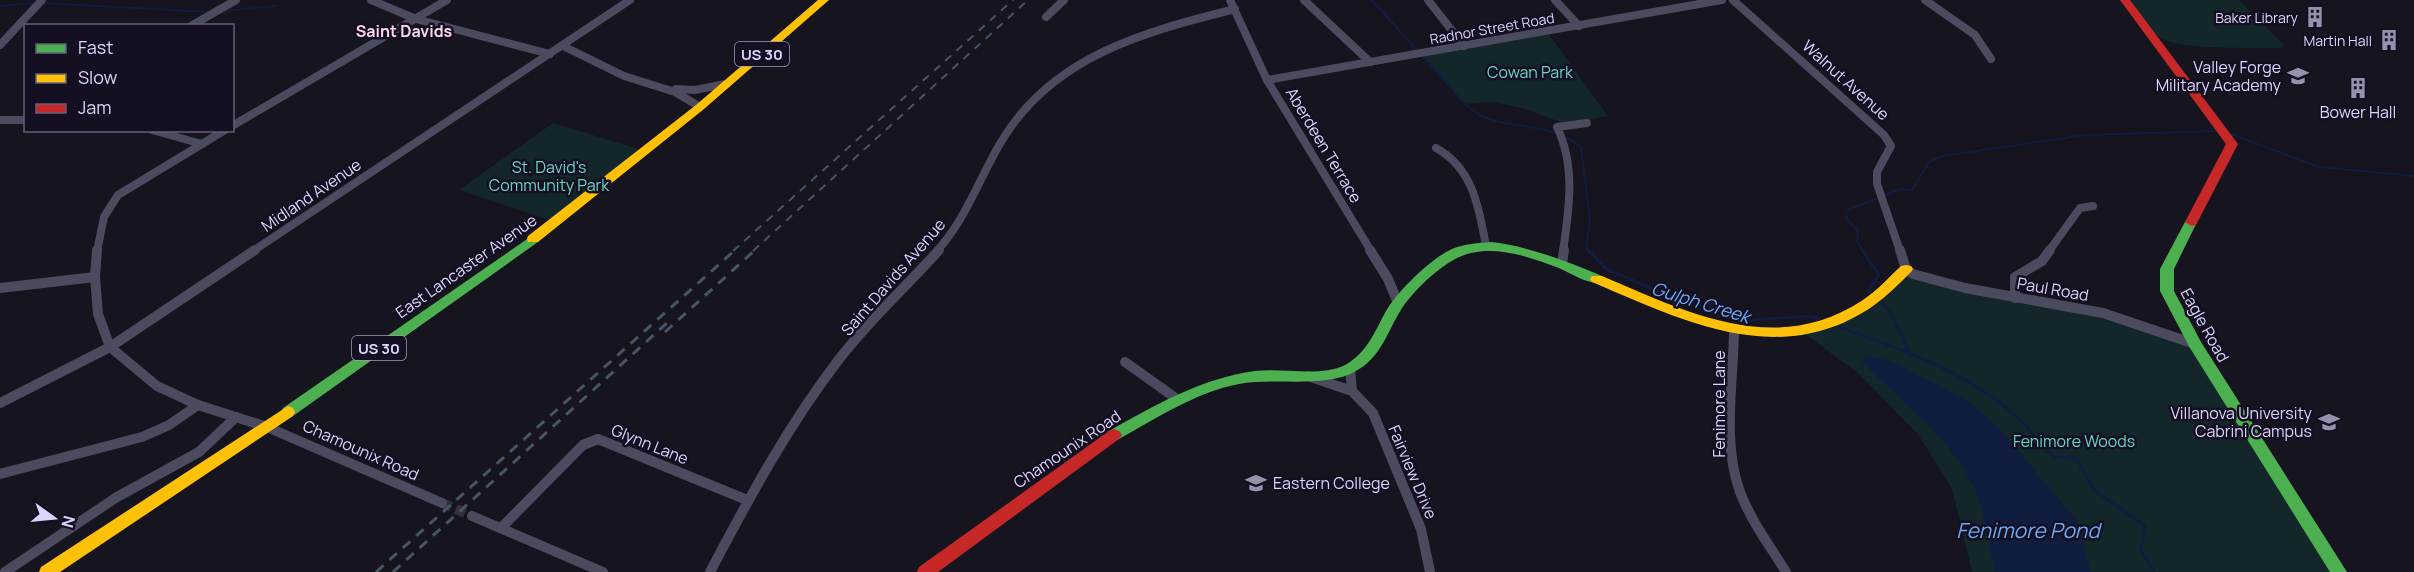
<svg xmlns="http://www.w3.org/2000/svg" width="2414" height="572" viewBox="0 0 2414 572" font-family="Manrope,sans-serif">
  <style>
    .green { fill: #13272a }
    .water { fill: #111d3e }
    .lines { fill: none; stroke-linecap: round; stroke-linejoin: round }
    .stream-far1 { stroke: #111d3e; stroke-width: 2 }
    .stream { stroke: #111d3e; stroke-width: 3 }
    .street-tunnel { stroke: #34313f; stroke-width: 10; stroke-dasharray: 10 5; stroke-linecap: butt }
    .street-far1 { stroke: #4c4a5e; stroke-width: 8 }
    .street { stroke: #4c4a5e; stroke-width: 10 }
    .fast { fill: #4caf50; fill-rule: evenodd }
    .slow { fill: #ffc107; fill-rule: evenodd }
    .jam { fill: #c62828; fill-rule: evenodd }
    .rail-far1 { stroke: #465566; stroke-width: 2; stroke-dasharray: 8 7; stroke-linecap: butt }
    .rail { stroke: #465566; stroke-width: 3; stroke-dasharray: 10 8; stroke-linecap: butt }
    .labels { text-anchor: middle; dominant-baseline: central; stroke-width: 5; stroke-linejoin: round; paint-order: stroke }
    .far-poi-label { font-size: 14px; fill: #dcd4fc; stroke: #141022; text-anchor: end }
    .far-street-label { font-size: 14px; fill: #dcd4fc; stroke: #141022 }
    .shield { fill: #141022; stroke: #a099bb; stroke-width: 1.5 }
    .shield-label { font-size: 15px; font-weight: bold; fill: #dcd4fc }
    .far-quarter-label { font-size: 16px; font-weight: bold; fill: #fcd6eb; stroke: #141022 }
    .poi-label { font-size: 16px; fill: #dcd4fc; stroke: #141022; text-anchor: end }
    .park-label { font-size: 16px; fill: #66d6c3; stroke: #141022 }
    .street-label { font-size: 16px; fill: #dcd4fc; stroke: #141022 }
    .water-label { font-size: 18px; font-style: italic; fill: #6ba9f3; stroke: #141022 }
    .near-water-label { font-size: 21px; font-style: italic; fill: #6ba9f3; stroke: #141022 }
  </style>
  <rect width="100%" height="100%" fill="#16141e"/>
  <g class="green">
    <path d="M2127,0H2239L2284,45L2280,48C2255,48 2179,50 2161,38C2148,30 2137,11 2127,0Z"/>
    <polygon points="1547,32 1608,116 1566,124 1522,108 1491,102 1465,104 1421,53"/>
    <polygon points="553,123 645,151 561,218 546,219 459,190"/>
    <polygon points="1906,269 1965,288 2057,304 2195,344 2340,572 1972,572 1952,488 1917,433 1858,373 1801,331 1866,305"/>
  </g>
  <path class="water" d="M1867,355L1891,361L1970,402L2005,435L2077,521L2091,572H1996C1987,546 1987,518 1976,492C1953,438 1902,403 1862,362Z"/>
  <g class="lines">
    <g class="stream-far1">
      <path d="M1372,0L1465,104C1471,108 1477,114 1484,117C1517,130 1552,123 1581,147L1590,218L1586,248L1589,251"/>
      <polyline points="42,3 209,12"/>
      <polyline points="0,6 36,3"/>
      <polyline points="222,11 277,6"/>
      <polyline points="2228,133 2319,167 2414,176"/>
      <polyline points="1863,251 1857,242 1858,232 1846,217 1847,210 1901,189 1912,190 1929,162 1943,156 2085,135 2218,131"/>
    </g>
    <g class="stream">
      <polyline points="1588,250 1606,269 1668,295 1751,320 1812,316 1824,321"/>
      <polyline points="1862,250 1879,275 1868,290 1873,295"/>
      <polyline points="1877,299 1889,310 1911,356"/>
      <path d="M1833,325C1887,344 1946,364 1994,398C2016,414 2035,436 2053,457L2076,458L2094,490L2145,526L2141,551L2155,572"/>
    </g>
    <polyline class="street-tunnel" points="442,503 472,516"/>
    <g class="street-far1">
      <polyline points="371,0 416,19 550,54"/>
      <polyline points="1230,0 1267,80 1371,251"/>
      <polyline points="1304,0 1370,62"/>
      <polyline points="1428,0 1464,46"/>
      <polyline points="1555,0 1579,26"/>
      <polyline points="1733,0 1884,135 1891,146 1877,172 1877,184 1900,251"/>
      <polyline points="1925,0 1975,35 1991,59"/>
      <polyline points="1046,17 1064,0"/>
      <polyline points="191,26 236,0"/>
      <polyline points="0,45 42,0"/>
      <polyline points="563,46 624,76 675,92 700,107"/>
      <polyline points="1267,80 1722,0"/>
      <polyline points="676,89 695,90 725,84"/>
      <polyline points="0,120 26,120"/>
      <polyline points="232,126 447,0"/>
      <polyline points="152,130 202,144"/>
      <path d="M1436,148C1473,168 1479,208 1486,246"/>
      <polyline points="97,251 104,217 118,195 225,130"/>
      <polyline points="253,251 630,0"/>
      <path d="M937,251C966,219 979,179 1001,142C1052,56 1144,32 1235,9"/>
      <path d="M1563,251C1569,210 1576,166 1557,127L1587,123"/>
      <polyline points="2049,251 2080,208 2093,206"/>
    </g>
    <g class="street">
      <polyline points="97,250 95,277 98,314 110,347 157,386 198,405 267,427 442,503"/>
      <polyline points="1370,250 1388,279 1398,303"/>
      <polyline points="1900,250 1906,269 1913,274 1965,288 2103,313 2195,344"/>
      <polyline points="1562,264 1564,250"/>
      <polyline points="0,288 95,277"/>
      <polyline points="2015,298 2015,277 2042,261 2050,250"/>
      <path d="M1734,332C1733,384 1722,443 1740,492C1751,521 1770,546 1786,572"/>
      <polyline points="1125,362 1177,399"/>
      <polyline points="1350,369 1352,391"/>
      <polyline points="1308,376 1352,391 1373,413 1421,529 1430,572"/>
      <polyline points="0,403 110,347 255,250"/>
      <polyline points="0,474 142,437 169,425 198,405"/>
      <polyline points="472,516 603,572"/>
      <polyline points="501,528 583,445 598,439 747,500"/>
      <polyline points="5,572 117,497 199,452 236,417"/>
      <path d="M710,572C749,498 789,424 840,358C870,319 906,287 939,250"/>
    </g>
    <g class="fast">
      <polygon points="2191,218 2197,222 2174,269 2174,291 2201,342 2347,572 2330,572 2190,348 2160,291 2160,269 2185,222"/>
      <polygon points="533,235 539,239 538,242 293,416 283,416 281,412 283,408"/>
      <path d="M1492,242C1531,247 1566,261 1602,276L1604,279L1602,282C1589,286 1571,273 1559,268C1532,258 1500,246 1471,253C1446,258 1411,292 1399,313C1387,334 1379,359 1356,371C1325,389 1275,377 1239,384C1196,392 1157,418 1119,439H1109L1106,435L1109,431C1155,405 1202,378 1255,371C1282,368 1322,377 1345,365C1367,353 1375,331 1386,311C1398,291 1430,259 1452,249C1464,244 1478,243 1492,242Z"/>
    </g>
    <g class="slow">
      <polygon points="818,0 829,0 704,109 538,242 528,242 527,239 528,236 696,105"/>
      <path d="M1906,265L1911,266L1913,269L1911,272C1899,284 1887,296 1873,306C1780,370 1684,321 1592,282L1590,279L1592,276H1602C1687,312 1775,358 1863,300C1878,290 1889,277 1901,266Z"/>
      <polygon points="288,406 293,408 295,412 293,416 60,572 39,572 41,567"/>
    </g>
    <g class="jam">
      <polygon points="2120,0 2130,0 2238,144 2196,225 2191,226 2185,222 2226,144"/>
      <polygon points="1114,429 1119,431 1122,435 1119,439 938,572 917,572 919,567 1109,431"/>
    </g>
    <g class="rail-far1">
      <polyline points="733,251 1013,0"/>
      <polyline points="753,251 1028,0"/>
    </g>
    <g class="rail">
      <polyline points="665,332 755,250"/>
      <polyline points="376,572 735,250"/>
      <polyline points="393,572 668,322"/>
    </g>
  </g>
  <defs>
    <symbol id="building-bare" viewBox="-9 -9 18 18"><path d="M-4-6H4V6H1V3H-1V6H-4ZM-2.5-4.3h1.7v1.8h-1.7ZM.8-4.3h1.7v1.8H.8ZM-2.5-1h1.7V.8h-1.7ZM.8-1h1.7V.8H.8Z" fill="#9791ae" stroke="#141022" stroke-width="2.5" paint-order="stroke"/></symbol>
    <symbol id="university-bare" viewBox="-9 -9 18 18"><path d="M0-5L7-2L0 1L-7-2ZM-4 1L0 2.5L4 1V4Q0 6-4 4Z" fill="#9791ae" stroke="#141022" stroke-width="2.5" paint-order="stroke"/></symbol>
    <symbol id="school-bare" viewBox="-9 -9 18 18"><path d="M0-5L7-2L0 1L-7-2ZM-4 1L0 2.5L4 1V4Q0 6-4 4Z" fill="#9791ae" stroke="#141022" stroke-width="2.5" paint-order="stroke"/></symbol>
  </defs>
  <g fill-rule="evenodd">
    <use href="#building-bare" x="2300" y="2" width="30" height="30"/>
    <use href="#building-bare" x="2374" y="25" width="30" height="30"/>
    <use href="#university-bare" x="2283" y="61" width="30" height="30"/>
    <use href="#building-bare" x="2343" y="73" width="30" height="30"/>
    <use href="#university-bare" x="2314" y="407" width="30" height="30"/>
    <use href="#school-bare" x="1241" y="468" width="30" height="30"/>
  </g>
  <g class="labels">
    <g class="far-poi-label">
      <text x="2298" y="17">Baker Library</text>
      <text x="2372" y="40">Martin Hall</text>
    </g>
    <g class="far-street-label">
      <text transform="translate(1492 28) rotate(-10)">Radnor Street Road</text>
    </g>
    <g class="shield">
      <rect x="735" y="42" width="54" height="24" rx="4.5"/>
      <rect x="352" y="336" width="54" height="24" rx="4.5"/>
    </g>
    <g class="shield-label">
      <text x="762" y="54">US 30</text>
      <text x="379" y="348">US 30</text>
    </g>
    <g class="far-quarter-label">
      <text x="404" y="31">Saint Davids</text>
    </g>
    <g class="poi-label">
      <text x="2281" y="67">Valley Forge<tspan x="2281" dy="18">Military Academy</tspan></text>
      <text x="2358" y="112" text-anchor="middle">Bower Hall</text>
      <text x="2312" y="413">Villanova University<tspan x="2312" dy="18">Cabrini Campus</tspan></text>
      <text x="1273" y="483" text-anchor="start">Eastern College</text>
    </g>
    <g class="park-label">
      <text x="1530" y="72">Cowan Park</text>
      <text x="549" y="167">St. David's<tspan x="549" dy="18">Community Park</tspan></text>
      <text x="2074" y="441">Fenimore Woods</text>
    </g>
    <g class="street-label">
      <text transform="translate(1846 80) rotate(42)">Walnut Avenue</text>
      <text transform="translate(1324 145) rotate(59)">Aberdeen Terrace</text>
      <text transform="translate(311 195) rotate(-34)">Midland Avenue</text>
      <text transform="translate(466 266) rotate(-35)">East Lancaster Avenue</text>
      <text transform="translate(893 277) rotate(-49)">Saint Davids Avenue</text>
      <text transform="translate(2053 289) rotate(10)">Paul Road</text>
      <text transform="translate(2205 325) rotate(61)">Eagle Road</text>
      <text transform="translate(1719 404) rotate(-90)">Fenimore Lane</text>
      <text transform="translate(650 444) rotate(22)">Glynn Lane</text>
      <text transform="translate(1067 449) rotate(-34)">Chamounix Road</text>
      <text transform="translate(361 450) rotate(24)">Chamounix Road</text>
      <text transform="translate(1413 472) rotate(67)">Fairview Drive</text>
    </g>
    <g class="water-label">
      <text transform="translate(1701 302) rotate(17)">Gulph Creek</text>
    </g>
    <g class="near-water-label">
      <text x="2028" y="530">Fenimore Pond</text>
    </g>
  </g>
  <rect x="24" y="24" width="210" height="108" fill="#141022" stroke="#645e79" stroke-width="1.5"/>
  <rect x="36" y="44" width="30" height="9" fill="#4caf50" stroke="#645e79" stroke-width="1.5"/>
  <text x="78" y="54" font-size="18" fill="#dcd4fc">Fast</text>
  <rect x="36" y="74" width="30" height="9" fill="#ffc107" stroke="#645e79" stroke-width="1.5"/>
  <text x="78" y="84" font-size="18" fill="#dcd4fc">Slow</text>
  <rect x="36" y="104" width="30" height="9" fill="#c62828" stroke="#645e79" stroke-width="1.5"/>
  <text x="78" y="114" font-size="18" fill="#dcd4fc">Jam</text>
  <g transform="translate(54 518) rotate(105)" stroke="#141022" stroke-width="4.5" paint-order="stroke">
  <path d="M0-4.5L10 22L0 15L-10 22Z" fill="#dcd4fc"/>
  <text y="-9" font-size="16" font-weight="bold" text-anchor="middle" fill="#dcd4fc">N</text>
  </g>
</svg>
